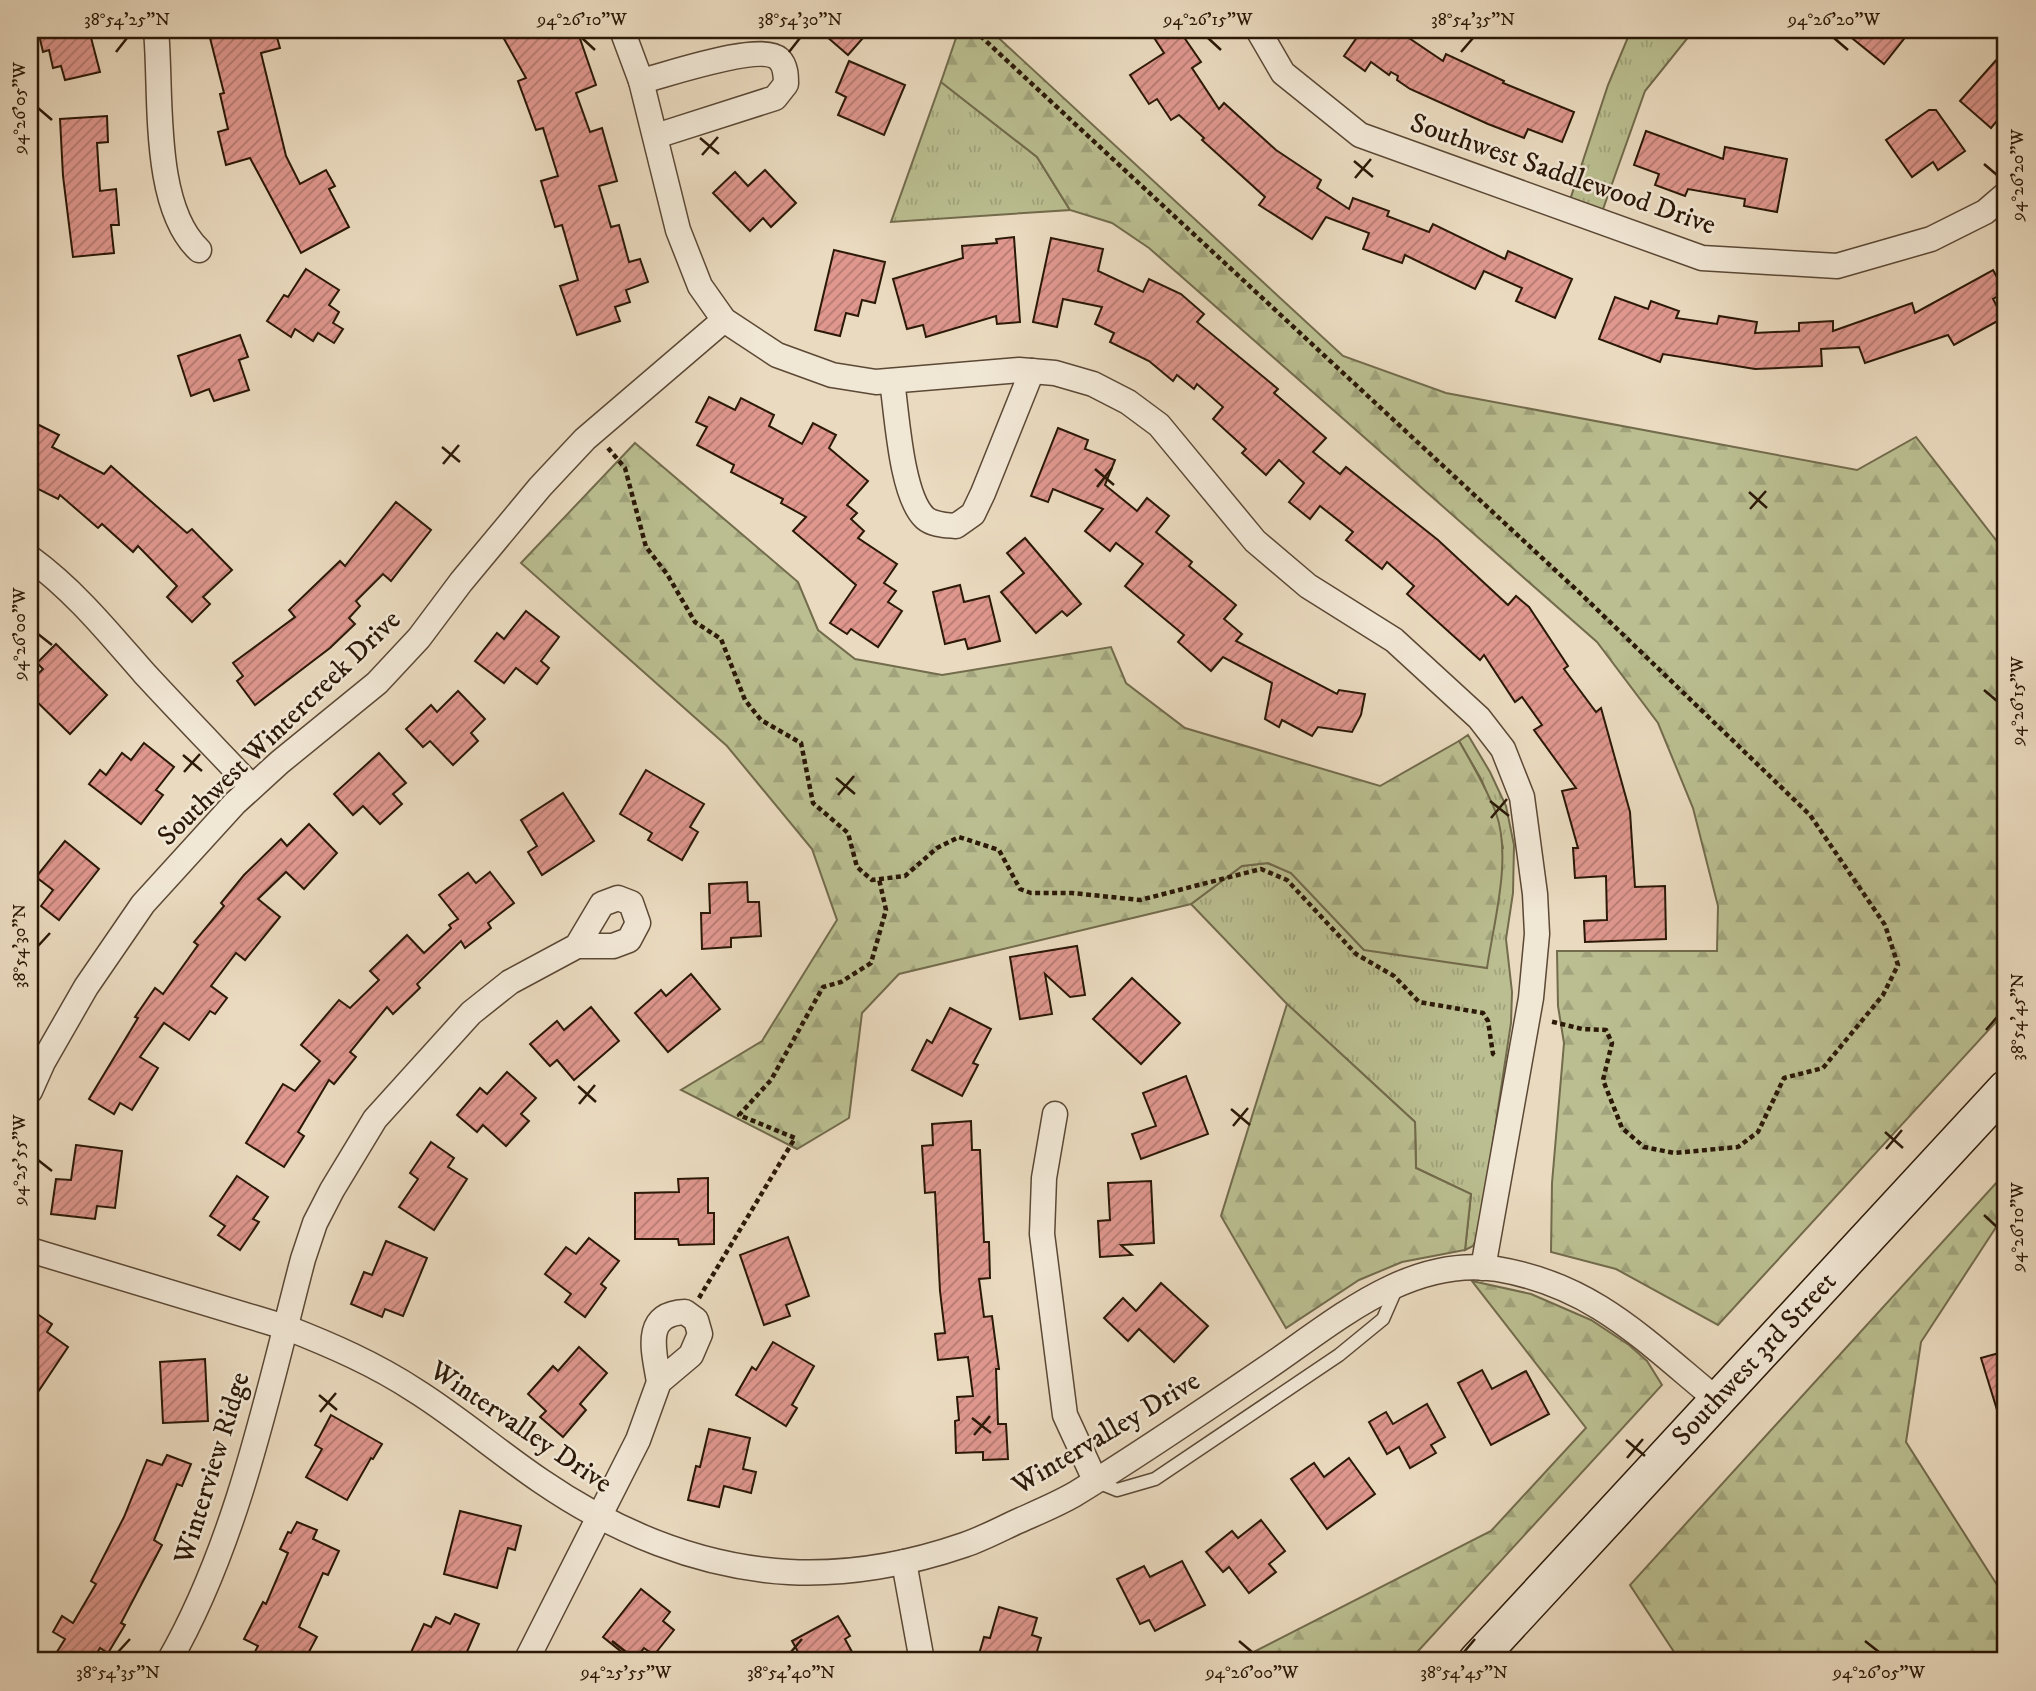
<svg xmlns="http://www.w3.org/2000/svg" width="2036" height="1691" viewBox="0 0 2036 1691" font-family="'IM FELL DW Pica',serif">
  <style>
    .grass { fill: url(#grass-tufts); stroke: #726b4c; stroke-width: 2 }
    .forest { fill: url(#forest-firs); stroke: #726b4c; stroke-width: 2 }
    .building { fill: url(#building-hatch); stroke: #2b1807; stroke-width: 2 }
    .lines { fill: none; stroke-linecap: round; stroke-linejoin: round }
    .service-casing { stroke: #5b4835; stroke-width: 15 }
    .minor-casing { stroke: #5b4835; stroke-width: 27 }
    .secondary-casing { stroke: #2b1807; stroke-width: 38 }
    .path { stroke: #2b1807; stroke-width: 4.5; stroke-dasharray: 5 3.5; stroke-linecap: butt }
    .service { stroke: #f1e7d5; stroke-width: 12 }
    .minor { stroke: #f1e7d5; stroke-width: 24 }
    .secondary { stroke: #f1e7d5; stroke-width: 35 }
    .ticks { fill: none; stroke: #2b1807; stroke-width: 2.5 }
    .labels { text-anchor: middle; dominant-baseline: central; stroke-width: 5; stroke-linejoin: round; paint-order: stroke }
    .street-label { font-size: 28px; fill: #2b1807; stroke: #f1e7d5 }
    .neatline { fill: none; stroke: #2b1807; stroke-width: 2.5 }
    .ticks-label { font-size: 18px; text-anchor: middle; fill: #2b1807 }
  </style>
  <defs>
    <pattern id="grass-tufts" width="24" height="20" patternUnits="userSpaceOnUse" patternTransform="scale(1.75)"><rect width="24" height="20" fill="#babe90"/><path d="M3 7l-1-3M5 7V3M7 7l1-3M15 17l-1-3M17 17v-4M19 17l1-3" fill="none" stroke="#a0a37b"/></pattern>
    <pattern id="forest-firs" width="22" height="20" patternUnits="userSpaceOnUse" patternTransform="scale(1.75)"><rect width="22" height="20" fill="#babe90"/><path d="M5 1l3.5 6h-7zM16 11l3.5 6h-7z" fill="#a0a37b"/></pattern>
    <pattern id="building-hatch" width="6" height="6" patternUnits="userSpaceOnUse" patternTransform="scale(1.75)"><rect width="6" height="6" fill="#df978e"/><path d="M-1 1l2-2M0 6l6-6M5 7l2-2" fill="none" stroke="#b57a72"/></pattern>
  </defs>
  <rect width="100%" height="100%" fill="#eadabf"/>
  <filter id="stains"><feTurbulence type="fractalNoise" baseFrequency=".00286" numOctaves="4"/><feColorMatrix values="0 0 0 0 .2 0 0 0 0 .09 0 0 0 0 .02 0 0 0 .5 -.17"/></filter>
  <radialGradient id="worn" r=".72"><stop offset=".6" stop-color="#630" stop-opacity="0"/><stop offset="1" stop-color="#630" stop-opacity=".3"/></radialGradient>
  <g class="grass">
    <polygon points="1631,30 1694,30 1645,91 1602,212 1570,200 1608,85"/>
    <polygon points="941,82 1037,157 1070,210 891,222"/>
    <polygon points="1468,735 1490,772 1506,806 1514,845 1513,893 1506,939 1512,992 1511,1023 1479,1234 1473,1246 1465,1250 1471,1194 1416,1168 1415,1122 1287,1004 1191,904 1242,866 1267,863 1291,873 1364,950 1503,848 1496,815 1481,779 1459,741"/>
  </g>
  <g class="forest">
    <polygon points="952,30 990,30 1343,356 1446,393 1857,470 1916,437 2006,553 2006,1011 1718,1325 1616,1269 1551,1252 1552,1183 1564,1043 1558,1006 1557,951 1717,951 1718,906 1693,808 1658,723 1597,642 1149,248 1112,223 1070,210 1037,157 941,82 957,35"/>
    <path d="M635,443L798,582L818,630L855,659L942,675L1111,647L1126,683L1185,728L1380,786L1459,741C1472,764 1486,787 1496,813C1512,858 1494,921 1487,968L1364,950L1291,873L1268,863L1242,866L1191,904L899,974L862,1013L849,1118L797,1149L681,1090L762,1041L837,920L812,849L727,746L521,563Z"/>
    <polygon points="1287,1004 1415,1122 1416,1168 1471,1194 1465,1250 1402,1262 1359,1280 1286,1328 1221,1216"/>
    <polygon points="1998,1181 2006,1195 2006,1212 1921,1342 1906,1442 2006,1599 2006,1661 1680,1661 1630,1585"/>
    <polygon points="1472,1281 1531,1294 1591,1320 1629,1345 1647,1361 1662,1385 1409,1661 1236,1661 1491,1531 1586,1428"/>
  </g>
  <g class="building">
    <polygon points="61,30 89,30 100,72 65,80 61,66 53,68 49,50 43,52 39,35"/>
    <polygon points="224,30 275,30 280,48 261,53 286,156 300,184 326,170 335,186 329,189 349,227 301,253 250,158 226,165 218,132 228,129 220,94 224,93 210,38 225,34"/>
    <polygon points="499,30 577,30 596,85 576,93 590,132 602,128 617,181 599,186 611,227 619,225 629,262 640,259 648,282 626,290 630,302 615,307 620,321 577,335 560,286 578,280 562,225 555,227 541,181 558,176 543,128 536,130 518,81 526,78"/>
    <polygon points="819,30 870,30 848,55"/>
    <polygon points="1149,30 1179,30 1201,62 1192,68 1219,109 1224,103 1276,150 1321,180 1317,188 1349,209 1353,198 1389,211 1387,216 1429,232 1433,224 1505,259 1508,251 1572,279 1555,318 1516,301 1522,288 1484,271 1475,289 1405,255 1402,263 1363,249 1369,233 1326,217 1312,239 1259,205 1265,197 1202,140 1204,138 1179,115 1171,120 1157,99 1149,104 1130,75 1164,53"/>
    <polygon points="1362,30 1397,30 1443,61 1446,54 1504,81 1503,83 1574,112 1562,142 1528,129 1524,138 1488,124 1410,89 1397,80 1398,76 1391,72 1389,75 1371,62 1365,71 1344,56"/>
    <polygon points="1842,30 1911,30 1884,64"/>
    <polygon points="2006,49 2006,110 1991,128 1960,101"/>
    <polygon points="849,61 905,85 884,135 838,115 846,97 836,92"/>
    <polygon points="1929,110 1936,110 1965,151 1938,170 1933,162 1912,177 1886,140"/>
    <polygon points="107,116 108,142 97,143 100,191 116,189 119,225 111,225 114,253 73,257 63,176 60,119"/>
    <polygon points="1646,131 1723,159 1725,147 1787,159 1777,212 1744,206 1745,199 1688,189 1685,196 1655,185 1659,174 1634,165"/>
    <polygon points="765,170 796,203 771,227 763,218 750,231 713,193 735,172 748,186"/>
    <polygon points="1014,237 1020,322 997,324 996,316 926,337 923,325 907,329 893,279 963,258 962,246 997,243 996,239"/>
    <polygon points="1051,238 1103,249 1098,271 1143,292 1149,279 1181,294 1204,314 1197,322 1278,389 1274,393 1326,438 1313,452 1340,474 1346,467 1438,540 1508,605 1516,596 1529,607 1568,666 1564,669 1596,712 1601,708 1630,812 1635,887 1665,886 1666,939 1585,942 1584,921 1607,920 1606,876 1575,878 1573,848 1578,848 1562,791 1576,788 1534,730 1542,725 1522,697 1515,702 1484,655 1480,660 1407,594 1414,586 1387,562 1382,569 1346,540 1353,532 1320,506 1310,519 1289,502 1304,483 1279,460 1266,475 1242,453 1246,449 1213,419 1223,407 1197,384 1194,389 1177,375 1173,381 1149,361 1110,342 1114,333 1095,324 1102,307 1063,299 1057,327 1033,322"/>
    <polygon points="834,250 885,262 875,303 862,300 858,316 846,313 840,336 815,330"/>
    <polygon points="306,269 339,290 329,305 339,312 333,323 343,329 334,343 318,333 313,341 295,329 291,337 267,321 284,295 288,297"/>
    <polygon points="1993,270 2005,292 1993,299 2003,318 1954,345 1948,335 1865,363 1859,347 1821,349 1822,366 1755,369 1663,354 1660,362 1599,339 1615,297 1648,309 1651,301 1679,311 1676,318 1717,324 1719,316 1757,322 1755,333 1799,331 1799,323 1833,321 1833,331 1912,303 1915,313"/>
    <polygon points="240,335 248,357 239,360 249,390 214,401 209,389 191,396 178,356"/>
    <polygon points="709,397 735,410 741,398 774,415 769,426 802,444 813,423 836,435 829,448 868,481 847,505 857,513 851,519 864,531 858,538 897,564 884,583 896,591 888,602 902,611 878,647 851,629 847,634 830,623 856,585 793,531 806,517 781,503 783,499 731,472 734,465 697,445 707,427 696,422"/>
    <polygon points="39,425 59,435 52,447 104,474 111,466 187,533 192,529 232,570 203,597 210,604 192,622 167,597 177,586 138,546 133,552 102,524 98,528 60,495 58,499 30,485 30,442"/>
    <polygon points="1058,428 1088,440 1085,449 1115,460 1105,485 1137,511 1147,498 1169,516 1156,532 1192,562 1189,566 1236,605 1224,619 1242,634 1236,641 1337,694 1339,690 1365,694 1361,715 1352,732 1318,727 1312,736 1282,720 1279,727 1265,719 1272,683 1223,657 1211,671 1178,642 1184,635 1125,586 1143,564 1116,543 1110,551 1085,531 1103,509 1053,489 1048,502 1031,496"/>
    <polygon points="396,502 431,530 391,581 383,574 356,601 360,606 349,618 355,624 330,648 255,705 237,681 243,676 233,663 295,617 289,610 340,561 345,566"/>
    <polygon points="1025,538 1081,604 1067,616 1062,611 1036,633 1001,592 1024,573 1007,553"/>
    <polygon points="960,585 964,602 989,596 1000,641 968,649 965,639 945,644 933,592"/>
    <polygon points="526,611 559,637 541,661 549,668 537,684 516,668 504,683 475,661 497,633 504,639"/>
    <polygon points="56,644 107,695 70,734 30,695 38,687 31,681 43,669 37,663"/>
    <polygon points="458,691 485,719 471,733 478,741 453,765 430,741 423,747 406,729 431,705 437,712"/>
    <polygon points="144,743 174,767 156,790 163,795 141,824 89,784 100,770 106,775 122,753 131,760"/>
    <polygon points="379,753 406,783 393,794 402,804 380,824 363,806 353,815 334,794"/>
    <polygon points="646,770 704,804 690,827 698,832 682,860 648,840 652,833 620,814"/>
    <polygon points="563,793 594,841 542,875 528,852 537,846 521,820"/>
    <polygon points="309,824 337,853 304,889 286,872 258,899 280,917 245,960 236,953 211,986 227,998 215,1014 210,1011 189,1040 164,1023 140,1057 158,1068 132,1110 120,1103 114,1114 89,1099 138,1018 135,1017 155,988 163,994 198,945 194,942 224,906 221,903 244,875 281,839 287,846"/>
    <polygon points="65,841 99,869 59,920 41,906 53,890 36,877"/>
    <polygon points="490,872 514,903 488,923 491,928 465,948 461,941 417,984 420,988 393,1014 387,1007 350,1052 356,1057 334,1084 329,1080 298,1132 304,1136 284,1167 246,1143 283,1084 295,1091 320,1061 301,1045 339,1000 350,1008 379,980 370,971 407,935 424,953 451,928 449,925 458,919 439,895 468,873 476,883"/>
    <polygon points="747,882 748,902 759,902 761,936 731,938 731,947 702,949 701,913 710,913 709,884"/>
    <polygon points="1077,946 1085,995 1070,997 1045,974 1052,1014 1020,1019 1010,957"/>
    <polygon points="691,974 720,1009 668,1052 635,1013 661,990 666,996"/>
    <polygon points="1132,978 1180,1023 1141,1064 1093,1019"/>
    <polygon points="591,1007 619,1041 574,1080 557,1060 550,1066 530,1044 557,1021 564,1030"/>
    <polygon points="950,1008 991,1029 973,1063 978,1065 962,1096 912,1070 927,1040 932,1043"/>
    <polygon points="507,1072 536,1098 521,1114 529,1121 506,1146 483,1125 477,1132 457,1115 480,1088 487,1094"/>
    <polygon points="1186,1076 1208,1134 1141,1159 1132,1134 1156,1126 1143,1093"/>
    <polygon points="971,1121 972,1150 980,1150 984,1242 989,1242 990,1278 979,1279 984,1317 992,1316 999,1369 996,1369 998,1424 1006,1424 1008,1459 983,1460 983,1452 956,1453 955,1421 959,1420 957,1397 973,1396 968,1357 938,1360 935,1334 945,1333 940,1291 935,1192 925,1193 922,1146 933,1145 932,1124"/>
    <polygon points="431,1142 454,1158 448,1167 467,1179 434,1230 399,1207 418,1179 410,1173"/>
    <polygon points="76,1145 122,1151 115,1208 97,1206 95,1219 51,1214 56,1179 71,1180"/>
    <polygon points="237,1176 268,1197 253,1219 259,1222 240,1250 218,1235 225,1226 210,1216"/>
    <polygon points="708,1178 708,1213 714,1213 714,1244 679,1245 678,1239 635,1239 635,1193 679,1192 678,1179"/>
    <polygon points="1151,1181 1154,1243 1121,1245 1132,1255 1100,1257 1098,1221 1110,1220 1108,1183"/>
    <polygon points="788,1237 809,1296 786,1305 790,1316 764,1325 740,1255"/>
    <polygon points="589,1238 619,1261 601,1284 606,1288 585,1317 565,1302 571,1294 545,1274 566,1247 576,1254"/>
    <polygon points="386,1241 427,1258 403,1316 385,1309 382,1317 351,1304 364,1272 372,1275"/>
    <polygon points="1161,1283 1208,1326 1174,1362 1139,1329 1128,1341 1104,1318 1123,1298 1136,1311"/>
    <polygon points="30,1309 52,1324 47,1332 68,1347 30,1404"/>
    <polygon points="773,1342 814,1366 792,1405 797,1408 786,1426 736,1395 752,1367 756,1370"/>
    <polygon points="579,1347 607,1373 580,1404 586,1410 563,1437 540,1417 546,1411 528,1394 553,1366 558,1371"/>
    <polygon points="2006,1351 2006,1425 2002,1426 1981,1358"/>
    <polygon points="205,1359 208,1421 163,1423 160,1362"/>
    <polygon points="1482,1370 1492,1389 1526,1371 1549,1414 1491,1445 1458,1383"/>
    <polygon points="1427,1404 1445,1437 1431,1445 1436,1453 1410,1468 1399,1447 1387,1454 1369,1422 1386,1412 1393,1424"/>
    <polygon points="331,1415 382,1444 373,1459 371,1458 347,1500 306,1477 322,1449 315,1445"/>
    <polygon points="709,1429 750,1438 743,1469 756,1472 751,1493 724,1486 719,1507 688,1500 696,1466 700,1467"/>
    <polygon points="167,1455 191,1464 182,1486 177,1484 154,1540 162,1545 121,1623 125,1625 108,1653 100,1648 92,1661 65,1661 55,1655 65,1639 53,1632 62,1616 73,1623 96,1584 91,1581 124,1517 147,1460 162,1465"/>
    <polygon points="1349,1458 1375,1494 1327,1529 1291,1479 1314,1463 1324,1477"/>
    <polygon points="460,1511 521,1526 515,1550 508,1548 497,1588 444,1574"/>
    <polygon points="1261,1520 1285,1551 1269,1564 1276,1572 1249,1593 1229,1567 1223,1572 1206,1552 1232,1531 1238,1538"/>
    <polygon points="297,1522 317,1530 313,1539 339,1551 328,1575 323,1573 299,1627 317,1637 304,1661 250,1661 258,1646 244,1639 263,1602 266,1604 288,1553 280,1549 288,1532 291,1533"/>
    <polygon points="1182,1561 1205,1605 1155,1631 1149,1620 1140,1624 1117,1579 1144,1566 1150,1577"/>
    <polygon points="641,1589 670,1612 663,1621 674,1630 654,1655 644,1648 633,1661 603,1637"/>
    <polygon points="999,1607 1037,1618 1032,1635 1041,1638 1034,1661 977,1661 984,1637 990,1638"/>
    <polygon points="455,1614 479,1624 463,1661 407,1661 424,1624 431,1627 436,1617 450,1624"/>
    <polygon points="838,1616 850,1636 845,1639 857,1661 803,1661 792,1641"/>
  </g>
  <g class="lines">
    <defs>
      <polyline id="service" points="1095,1481 1117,1490 1155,1479 1339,1355 1383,1319 1397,1287"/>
      <g id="minor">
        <path d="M156,30C162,92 151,205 199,250"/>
        <polyline points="622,30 641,81 678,230 700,286 724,320 777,355 832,375 876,382 1019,370 1055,373 1093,384 1128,402 1159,425 1255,541 1308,586 1394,640 1479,718 1503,749 1522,797 1535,894 1537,934 1531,998 1483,1268"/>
        <polyline points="1258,30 1283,73 1360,135 1702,258 1837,266 1931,239 1985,212 2006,194"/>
        <path d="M641,81C667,75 760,42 779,59C786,66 786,76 786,84L775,98L656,136"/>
        <path d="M892,381C897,414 901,496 925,518C933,525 946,525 956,526L973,514L983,493L1032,371"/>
        <path d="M30,558C75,591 108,632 144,673C180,712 216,749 252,787"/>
        <polyline points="30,1091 43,1062 86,987 143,904 235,803 280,762 377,683 419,638 461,582 540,487 585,439 724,320"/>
        <polyline points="1055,1114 1044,1178 1042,1234 1065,1415 1095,1480"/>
        <path d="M30,1250L285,1327C331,1345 375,1364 416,1391C459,1418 498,1452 541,1481C614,1531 699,1567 789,1572C847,1575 909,1564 964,1545C982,1539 999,1530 1016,1522C1036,1513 1056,1505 1075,1494C1139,1455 1202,1412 1265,1369C1332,1324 1408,1255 1497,1269C1593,1285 1644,1340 1716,1399"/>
        <polyline points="904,1562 922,1661"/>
        <path d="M169,1661C238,1541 268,1392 303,1259L315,1223L332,1190L375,1119L471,1013L510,982L577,946H613L629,940L638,923L631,903L618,898L602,904L577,946"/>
        <path d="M526,1661L638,1440L659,1382L691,1355L700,1334L696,1320L685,1312C642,1314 654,1351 659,1382"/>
      </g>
      <polyline id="secondary" points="1476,1661 2006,1088"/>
    </defs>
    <use href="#service" class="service-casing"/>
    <use href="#minor" class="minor-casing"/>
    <use href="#secondary" class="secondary-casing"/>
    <g class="path">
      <polyline points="974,30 1582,595 1810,815 1885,925 1898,965 1883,995 1823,1068 1784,1078 1758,1132 1738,1147 1674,1153 1644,1147 1622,1128 1603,1080 1612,1043 1606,1030 1582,1029 1549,1021"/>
      <polyline points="608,448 625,468 646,547 667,574 695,622 721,639 745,700 761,720 801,743 813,803 848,833 857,867 872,880 905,876 937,848 959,837 999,850 1020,889 1031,893 1072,893 1140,900 1261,869 1287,880 1356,954 1394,976 1419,1002 1483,1013 1488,1021 1493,1054 1497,1057"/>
      <polyline points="699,1298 795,1138 739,1115 771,1080 823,987 841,982 871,963 886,910 879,879"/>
    </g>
    <use href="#service" class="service"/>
    <use href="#minor" class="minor"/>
    <use href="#secondary" class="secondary"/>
  </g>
  <path class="ticks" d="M582,38L595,50M1208,38L1221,50M1834,38L1848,50M116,52L127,38M789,52L800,38M1461,52L1473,38M38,108L52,120M700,138L719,154M702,155L718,137M1354,161L1373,177M1984,164L1997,175M1355,178L1371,159M442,447L460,462M443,464L459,445M1095,469L1114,485M1097,487L1112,468M1749,492L1767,508M1750,509L1766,491M38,634L52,645M1984,690L1997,701M183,755L202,771M184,772L200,754M836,778L855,794M838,795L854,776M1490,801L1509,816M1491,818L1507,799M38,946L50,933M1986,1030L1997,1017M578,1086L596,1102M579,1104L595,1085M1231,1109L1250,1125M1233,1126L1248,1108M1885,1132L1903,1148M1886,1149L1902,1130M38,1160L52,1171M1984,1215L1997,1227M319,1395L337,1410M320,1412L336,1393M972,1418L991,1433M974,1435L990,1416M1626,1440L1645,1456M1627,1458L1643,1439M612,1641L626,1652M1239,1641L1252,1652M1865,1641L1879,1652M118,1652L130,1639M791,1652L802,1639M1464,1652L1475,1639"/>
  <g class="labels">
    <g class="street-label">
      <text transform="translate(1563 174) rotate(19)">Southwest Saddlewood Drive</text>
      <text transform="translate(279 728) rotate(-44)">Southwest Wintercreek Drive</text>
      <text transform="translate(1754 1359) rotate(-47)">Southwest 3rd Street</text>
      <text transform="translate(521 1427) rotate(34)">Wintervalley Drive</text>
      <text transform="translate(1106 1433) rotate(-31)">Wintervalley Drive</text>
      <text transform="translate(212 1468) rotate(-73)">Winterview Ridge</text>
    </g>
  </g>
  <rect width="2036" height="1691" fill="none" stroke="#eadabf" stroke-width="77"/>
  <rect x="38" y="38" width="1959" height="1614" class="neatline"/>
  <g class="ticks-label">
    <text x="127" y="25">38°54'25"N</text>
    <text x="582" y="25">94°26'10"W</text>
    <text x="800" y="25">38°54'30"N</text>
    <text x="1208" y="25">94°26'15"W</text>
    <text x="1473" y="25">38°54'35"N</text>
    <text x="1834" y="25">94°26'20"W</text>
    <text transform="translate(19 108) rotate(-90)" y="6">94°26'05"W</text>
    <text transform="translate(2017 175) rotate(-90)" y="6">94°26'20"W</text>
    <text transform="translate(19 634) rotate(-90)" y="6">94°26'00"W</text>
    <text transform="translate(2017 701) rotate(-90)" y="6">94°26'15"W</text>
    <text transform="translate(19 946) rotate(-90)" y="6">38°54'30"N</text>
    <text transform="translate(2017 1017) rotate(-90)" y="6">38°54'45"N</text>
    <text transform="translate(19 1160) rotate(-90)" y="6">94°25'55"W</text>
    <text transform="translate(2017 1227) rotate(-90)" y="6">94°26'10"W</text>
    <text x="118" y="1678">38°54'35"N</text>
    <text x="626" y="1678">94°25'55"W</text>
    <text x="791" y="1678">38°54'40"N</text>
    <text x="1252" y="1678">94°26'00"W</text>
    <text x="1464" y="1678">38°54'45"N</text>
    <text x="1879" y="1678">94°26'05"W</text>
  </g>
  <rect width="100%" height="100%" filter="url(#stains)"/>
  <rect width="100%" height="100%" fill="url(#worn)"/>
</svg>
